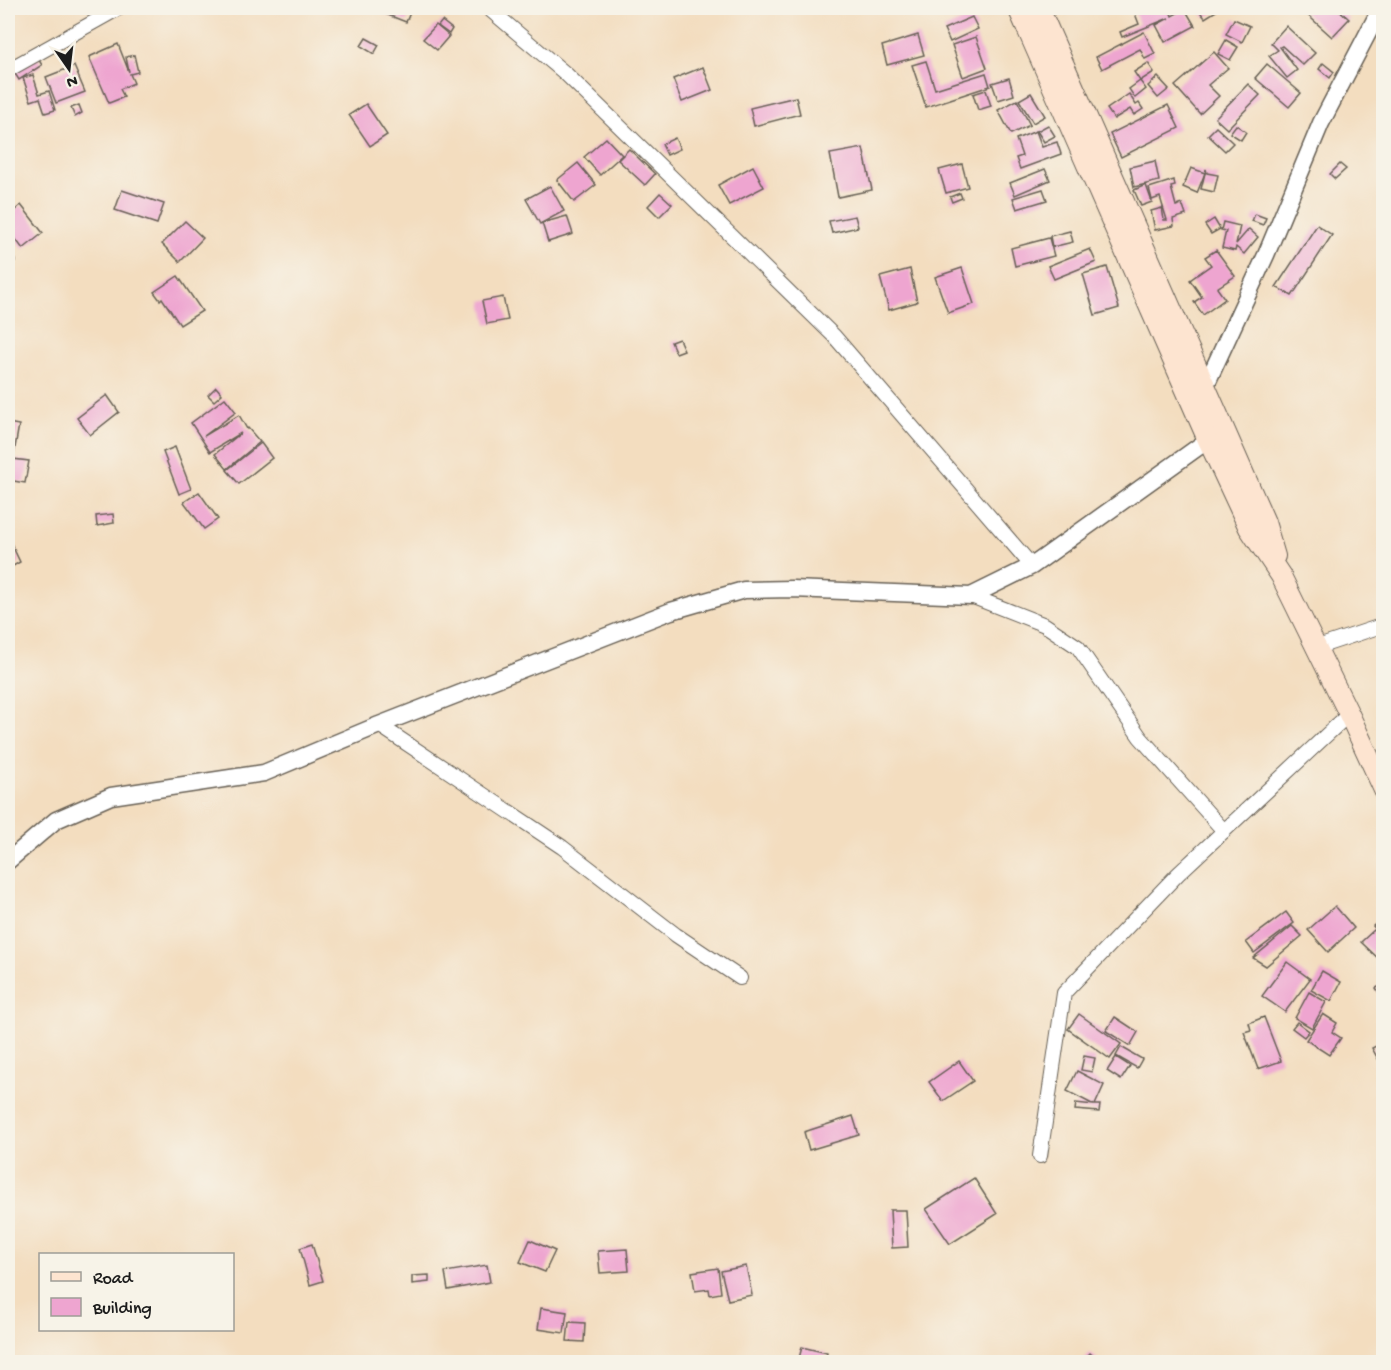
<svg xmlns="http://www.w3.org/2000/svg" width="1391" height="1370" viewBox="0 0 1391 1370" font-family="'Gochi Hand',sans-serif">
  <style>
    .building { fill: #eea5d0 }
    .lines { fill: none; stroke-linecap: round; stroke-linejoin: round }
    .minor-casing { stroke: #676055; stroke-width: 16 }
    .tertiary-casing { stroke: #676055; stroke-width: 19 }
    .secondary-casing { stroke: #676055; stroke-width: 22 }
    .minor { stroke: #fff; stroke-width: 14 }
    .tertiary { stroke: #fff; stroke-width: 16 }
    .secondary { stroke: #fde4d0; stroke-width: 20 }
  </style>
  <rect width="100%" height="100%" fill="#f7f3e8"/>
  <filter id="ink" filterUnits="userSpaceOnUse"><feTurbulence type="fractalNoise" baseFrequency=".0167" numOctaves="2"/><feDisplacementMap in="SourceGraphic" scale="12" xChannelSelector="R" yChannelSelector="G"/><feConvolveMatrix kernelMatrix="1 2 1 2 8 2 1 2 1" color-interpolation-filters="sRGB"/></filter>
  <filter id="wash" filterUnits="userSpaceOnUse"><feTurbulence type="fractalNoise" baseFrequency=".008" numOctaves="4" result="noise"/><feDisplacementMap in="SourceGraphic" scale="24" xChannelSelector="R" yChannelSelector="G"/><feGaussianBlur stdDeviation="1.35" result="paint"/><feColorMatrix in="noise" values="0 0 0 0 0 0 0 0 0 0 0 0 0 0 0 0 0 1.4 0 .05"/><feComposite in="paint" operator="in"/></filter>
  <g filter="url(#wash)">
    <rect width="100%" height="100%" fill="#f3ddbf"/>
    <g id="blocks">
      <g class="building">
        <polygon points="370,8 412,8 406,22"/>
        <polygon points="1143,8 1169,8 1172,16 1185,9 1195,26 1165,42 1156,25 1169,18 1122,37 1120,32 1139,24 1134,11"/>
        <polygon points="1197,8 1221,8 1205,18"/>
        <polygon points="1304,8 1337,8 1349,19 1332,37 1302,10"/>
        <polygon points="972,17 978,29 950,42 944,29"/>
        <polygon points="1234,19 1250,26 1242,42 1226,34"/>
        <polygon points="442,21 452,29 449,34 438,26"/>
        <polygon points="436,25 449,36 437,50 423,39"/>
        <polygon points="1286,26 1315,53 1303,65 1282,46 1280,47 1297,70 1287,78 1269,56 1278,50 1271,43"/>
        <polygon points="1144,32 1155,54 1145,59 1140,49 1102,69 1096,57"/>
        <polygon points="918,35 924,55 887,65 882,46"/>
        <polygon points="976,37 987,68 963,77 952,45"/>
        <polygon points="366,38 379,45 374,54 361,46"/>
        <polygon points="1226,40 1238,47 1230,60 1218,54"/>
        <polygon points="118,44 129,72 126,57 134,55 138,72 130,74 134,83 120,89 124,97 109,103 89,57"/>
        <polygon points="1214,52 1228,68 1208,85 1219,96 1200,114 1175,86"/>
        <polygon points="37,57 42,65 19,80 14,72"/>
        <polygon points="926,61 935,89 986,73 990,86 926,107 912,65"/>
        <polygon points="1148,63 1154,72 1140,81 1134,72"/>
        <polygon points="1323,63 1334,72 1330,78 1319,69"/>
        <polygon points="1267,64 1301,93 1289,107 1255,78"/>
        <polygon points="74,66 85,92 56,103 46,77"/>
        <polygon points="703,67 712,90 682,102 673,79"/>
        <polygon points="33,75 39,94 49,91 55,110 45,113 40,98 31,101 23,78"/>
        <polygon points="1158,77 1169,89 1158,98 1148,86"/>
        <polygon points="1009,78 1014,95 998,100 992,83"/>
        <polygon points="1140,81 1146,89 1135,98 1129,89"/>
        <polygon points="1248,84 1260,95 1227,129 1215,118"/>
        <polygon points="986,90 991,106 978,110 973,94"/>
        <polygon points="1031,93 1045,116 1033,123 1019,100"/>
        <polygon points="1129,94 1136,105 1139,103 1143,109 1134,115 1130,109 1114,119 1107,109"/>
        <polygon points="796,97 800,114 754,126 750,108"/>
        <polygon points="1017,100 1030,125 1011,134 998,110"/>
        <polygon points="366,104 387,135 370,146 349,115"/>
        <polygon points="79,105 82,113 75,117 71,108"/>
        <polygon points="1168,105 1179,128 1121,157 1110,134"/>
        <polygon points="1048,125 1055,136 1044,142 1037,131"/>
        <polygon points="1236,125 1246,132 1241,140 1230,133"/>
        <polygon points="1216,127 1233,143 1225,151 1208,135"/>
        <polygon points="1036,131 1042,147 1057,142 1061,154 1020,169 1016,158 1022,156 1016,139"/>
        <polygon points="606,138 622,155 600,175 584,157"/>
        <polygon points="675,138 680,149 667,155 662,144"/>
        <polygon points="863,148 872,190 838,197 830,154"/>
        <polygon points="629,149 655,174 645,185 618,160"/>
        <polygon points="1155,161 1159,181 1134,187 1130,167"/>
        <polygon points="578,163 596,185 574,202 557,180"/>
        <polygon points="962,164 968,187 946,193 939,170"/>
        <polygon points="1340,164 1346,169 1335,179 1330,174"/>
        <polygon points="753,166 764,187 729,205 718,185"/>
        <polygon points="1191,168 1205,173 1197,193 1183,187"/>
        <polygon points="1045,169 1050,180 1015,195 1010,183"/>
        <polygon points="1206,169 1207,173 1218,175 1214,192 1201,189"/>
        <polygon points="1174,180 1175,186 1171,187 1176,206 1182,204 1186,215 1173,219 1174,226 1155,230 1151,211 1162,208 1164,220 1167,220 1160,197 1152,200 1149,188"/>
        <polygon points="1146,185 1152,202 1141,206 1134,190"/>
        <polygon points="550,186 564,211 540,224 526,199"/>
        <polygon points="1043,189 1047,200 1017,209 1013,198"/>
        <polygon points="122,190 164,204 157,224 115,210"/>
        <polygon points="660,193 672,204 659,217 648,206"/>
        <polygon points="960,193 962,198 952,202 950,197"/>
        <polygon points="21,205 43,233 23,249 8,229 8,216"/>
        <polygon points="1255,214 1266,218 1263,225 1252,221"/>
        <polygon points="567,216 573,234 548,242 542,223"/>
        <polygon points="855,216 858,227 832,233 829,221"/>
        <polygon points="1214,219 1220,229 1211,234 1205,225"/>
        <polygon points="185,221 203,238 180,262 162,244"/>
        <polygon points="1223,222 1240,226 1236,244 1249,229 1258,237 1244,254 1236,247 1235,251 1222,248 1226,231 1221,230"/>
        <polygon points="1317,225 1332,235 1292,296 1276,287"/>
        <polygon points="1070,231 1073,242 1052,247 1050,236"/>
        <polygon points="8,235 15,261 8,263"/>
        <polygon points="1049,238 1054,256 1015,266 1011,248"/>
        <polygon points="1090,249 1096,262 1054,279 1048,266"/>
        <polygon points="1216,250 1235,276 1217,288 1225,299 1203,315 1194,302 1202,297 1190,280 1211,265 1205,257"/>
        <polygon points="1107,267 1119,308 1095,315 1083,274"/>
        <polygon points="962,268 974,304 948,313 935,277"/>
        <polygon points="910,269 917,302 889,310 880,277"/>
        <polygon points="178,276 202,311 180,325 162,298 160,300 154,292"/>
        <polygon points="503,297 508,320 487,324 482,301"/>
        <polygon points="679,339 684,350 676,353 671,342"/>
        <polygon points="216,387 222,394 214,401 208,395"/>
        <polygon points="107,395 119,412 90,435 77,418"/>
        <polygon points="225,398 236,412 204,436 239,415 247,429 248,428 260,442 227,469 215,454 241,433 210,452 191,423"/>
        <polygon points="8,423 19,425 13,459 29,461 25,483 8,480"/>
        <polygon points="261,443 272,458 239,484 227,470"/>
        <polygon points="175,447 191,489 179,494 163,452"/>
        <polygon points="199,492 218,519 204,529 184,502"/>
        <polygon points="113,514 114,523 97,526 96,516"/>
        <polygon points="10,541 20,562 8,569 8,542"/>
        <polygon points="1335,906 1354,928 1328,952 1308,930"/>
        <polygon points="1286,912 1294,923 1254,953 1246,942"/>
        <polygon points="1384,917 1384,938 1373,926"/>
        <polygon points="1292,926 1302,936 1266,966 1253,958"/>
        <polygon points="1374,930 1384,940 1384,959 1381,961 1361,942"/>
        <polygon points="1287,962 1310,979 1285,1012 1262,996"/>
        <polygon points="1322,971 1341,982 1331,1001 1311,990"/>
        <polygon points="1384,984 1384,1001 1376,988"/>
        <polygon points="1309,992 1326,1002 1312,1028 1295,1018"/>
        <polygon points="1079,1014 1121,1044 1110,1059 1068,1029"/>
        <polygon points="1323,1014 1337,1023 1332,1032 1341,1038 1329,1055 1306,1040"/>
        <polygon points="1115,1017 1138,1032 1130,1046 1106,1031"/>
        <polygon points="1264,1017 1281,1061 1258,1069 1244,1032 1251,1030 1249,1023"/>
        <polygon points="1297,1022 1309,1031 1304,1037 1292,1028"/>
        <polygon points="1384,1042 1384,1070 1372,1048"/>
        <polygon points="1121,1047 1142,1059 1137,1068 1116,1056"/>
        <polygon points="1084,1056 1095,1058 1092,1072 1081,1070"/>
        <polygon points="1116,1057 1130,1066 1121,1080 1107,1071"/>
        <polygon points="959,1061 973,1081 943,1101 929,1082"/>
        <polygon points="1077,1071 1104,1085 1095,1105 1100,1105 1099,1112 1075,1110 1076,1103 1094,1105 1067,1091"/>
        <polygon points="853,1116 859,1135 809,1150 804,1132"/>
        <polygon points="974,1178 997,1214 950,1244 926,1209"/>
        <polygon points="890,1210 906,1210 908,1247 892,1248"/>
        <polygon points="530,1240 555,1251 545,1272 520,1262"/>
        <polygon points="312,1244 323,1281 310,1285 300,1248"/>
        <polygon points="627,1249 629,1271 600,1273 598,1251"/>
        <polygon points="487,1265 490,1282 448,1290 445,1272"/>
        <polygon points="746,1266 752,1295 728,1300 721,1271"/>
        <polygon points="718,1268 721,1293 710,1295 709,1289 695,1291 692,1272"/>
        <polygon points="429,1275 429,1282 412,1284 412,1276"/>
        <polygon points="541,1308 567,1312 564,1333 538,1329"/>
        <polygon points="569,1322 585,1323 584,1342 567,1341"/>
        <polygon points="802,1347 827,1353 825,1362 798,1362"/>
        <polygon points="1090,1353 1100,1362 1082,1362"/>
      </g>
    </g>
  </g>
  <g filter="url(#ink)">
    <use href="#blocks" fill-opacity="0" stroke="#676055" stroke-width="1.5"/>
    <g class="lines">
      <defs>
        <g id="minor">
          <polyline points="488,8 566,74 834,336 1032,566"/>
          <polyline points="8,70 119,8"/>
          <polyline points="971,596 1045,625 1078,647 1140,737 1224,831"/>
          <polyline points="1315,648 1384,625"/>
          <polyline points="379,725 562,847 676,935 740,978"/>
          <polyline points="1040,1156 1064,993 1178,874 1349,714"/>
        </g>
        <g id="tertiary">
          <polyline points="1206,385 1266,255 1321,123 1381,8"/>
          <polyline points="8,861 56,820 111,796 264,773 379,725 671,611 744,590 792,589 971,596 1032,566 1208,440"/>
        </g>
        <g id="secondary">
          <polyline points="1018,8 1208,440 1249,528 1281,576 1349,714 1384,790"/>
          <polyline points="1039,8 1265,522 1275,556"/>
        </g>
      </defs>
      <use href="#minor" class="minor-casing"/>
      <use href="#tertiary" class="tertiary-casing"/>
      <use href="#secondary" class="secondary-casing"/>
      <use href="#minor" class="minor"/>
      <use href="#tertiary" class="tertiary"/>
      <use href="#secondary" class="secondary"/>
    </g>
  </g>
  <rect width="1391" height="1370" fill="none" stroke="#f7f3e8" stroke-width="30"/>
  <rect x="39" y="1253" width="195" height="78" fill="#f7f3e8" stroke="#9f9d96" stroke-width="1.5"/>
  <rect x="51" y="1272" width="30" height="9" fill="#fde4d0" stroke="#9f9d96" stroke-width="1.5"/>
  <text x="93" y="1283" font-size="18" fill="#1c1c1c">Road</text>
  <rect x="51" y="1298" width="30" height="18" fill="#eea5d0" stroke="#9f9d96" stroke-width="1.5"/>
  <text x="93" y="1313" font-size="18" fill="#1c1c1c">Building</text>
  <g transform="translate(69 69) rotate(166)" stroke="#f7f3e8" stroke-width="4.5" paint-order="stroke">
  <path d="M0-4.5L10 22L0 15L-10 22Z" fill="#1c1c1c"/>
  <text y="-9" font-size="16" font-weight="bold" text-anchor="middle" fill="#1c1c1c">N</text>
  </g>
</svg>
